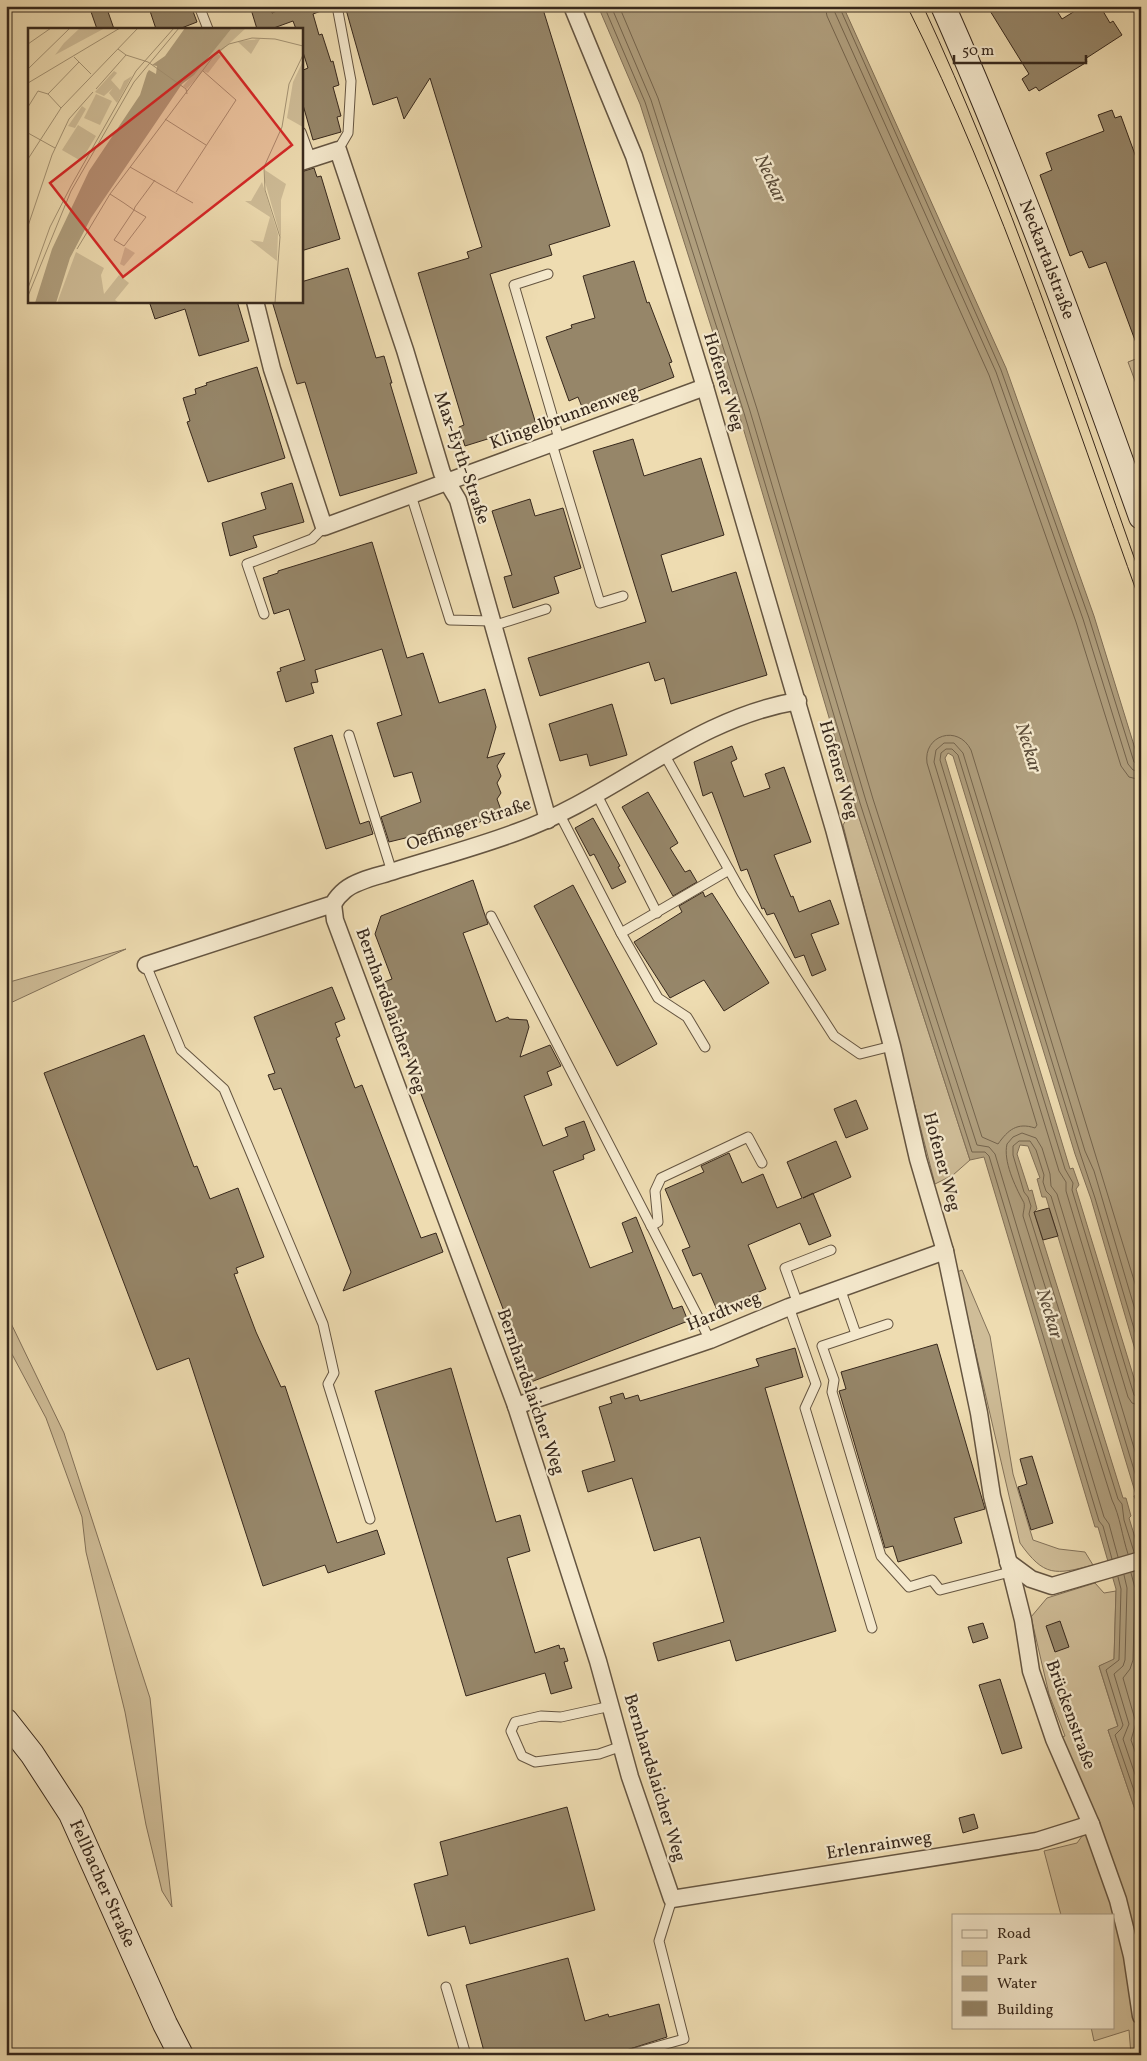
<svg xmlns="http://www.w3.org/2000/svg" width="1147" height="2061" viewBox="0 0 1147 2061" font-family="Vollkorn,serif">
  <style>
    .green { fill: #cfbd98; stroke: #83725a }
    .water { fill: #b09f7e; stroke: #806f57 }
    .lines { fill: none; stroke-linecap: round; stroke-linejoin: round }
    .shore { stroke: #74644d; stroke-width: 1 }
    .building { fill: #968669; stroke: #37281c }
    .service-casing { stroke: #655541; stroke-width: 11 }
    .minor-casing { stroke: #655541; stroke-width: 19 }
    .secondary-casing { stroke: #37281c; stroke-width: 26 }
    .service { stroke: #f4e8cc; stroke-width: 9 }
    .minor { stroke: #f4e8cc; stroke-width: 16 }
    .secondary { stroke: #f4e8cc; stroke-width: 24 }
    .tram { stroke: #37281c; stroke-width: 1 }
    .labels { text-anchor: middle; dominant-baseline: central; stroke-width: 4.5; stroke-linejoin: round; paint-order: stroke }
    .street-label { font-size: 18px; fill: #37281c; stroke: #f4e8cc }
    .water-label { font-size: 19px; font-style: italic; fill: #5b4c39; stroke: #f4e8cc }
    .inset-road { fill: none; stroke: #a59475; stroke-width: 1 }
    .view { fill: #d62828; fill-opacity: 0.15; stroke: #d62828; stroke-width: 2.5 }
    .inset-edge { fill: none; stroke: #37281c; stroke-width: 2.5 }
  </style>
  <rect width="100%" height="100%" fill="#eedcb1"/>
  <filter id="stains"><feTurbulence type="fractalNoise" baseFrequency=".004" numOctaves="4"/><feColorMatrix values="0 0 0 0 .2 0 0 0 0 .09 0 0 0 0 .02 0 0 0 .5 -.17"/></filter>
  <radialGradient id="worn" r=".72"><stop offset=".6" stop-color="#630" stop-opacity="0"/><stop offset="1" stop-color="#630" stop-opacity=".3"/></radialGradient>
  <g class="green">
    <polygon points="1141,357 1141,397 1128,362"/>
    <polygon points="855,805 970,1160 953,1175 935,1184 843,825"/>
    <polygon points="126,949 6,1005 6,983"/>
    <path d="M962,1270L990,1336L1013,1474L1033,1540L1059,1549L1085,1552L1093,1565C1055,1575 1044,1577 1020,1543L957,1272Z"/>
    <polygon points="6,1313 64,1433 150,1698 172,1907 162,1891 146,1825 125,1712 86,1552 82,1517 46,1418 6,1343"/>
    <polygon points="1095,1583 1104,1593 1116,1591 1114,1660 1099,1666 1118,1727 1108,1730 1141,1827 1141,2055 1131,2055 1129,2030 1094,2041 1091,2027 1113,2027 1113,1915 1061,1915 1044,1851 1077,1843 1091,1824 1054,1739 1065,1736 1049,1694 1031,1617 1047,1598"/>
  </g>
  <polygon class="water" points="598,6 843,6 1006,368 1094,616 1141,768 1141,1370 1091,1199 1075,1154 953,756 948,753 945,758 1070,1169 1073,1168 1079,1185 1076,1189 1141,1401 1141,1513 1134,1496 1136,1495 1046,1197 1042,1197 1037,1179 1040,1178 1028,1146 1020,1145 1017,1154 1029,1191 1032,1190 1037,1209 1034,1212 1123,1498 1126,1498 1131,1516 1129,1518 1141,1557 1141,1827 1108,1730 1118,1726 1099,1666 1114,1659 1116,1589 1098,1527 1095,1527 984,1157 970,1160 855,805 739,414 640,104"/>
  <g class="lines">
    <g class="shore">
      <polyline points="604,6 645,102 744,413 860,803 972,1152 985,1152 989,1156 1099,1521 1103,1526 1112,1559"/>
      <polyline points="611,6 651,100 750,411 866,801 977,1145 989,1147 995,1154 1104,1517 1109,1524 1118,1557"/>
      <path d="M619,6L658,98L757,409L873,799L982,1137L998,1144C1008,1130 1017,1122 1035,1128L1037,1125L927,763C923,735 958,724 971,750L1141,1303"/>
      <polyline points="825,6 827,16 989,375 1076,622 1121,766 1129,777 1141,780"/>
      <polyline points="832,6 996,372 1083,619 1128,764 1133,770 1141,772"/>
      <polyline points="839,6 1001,370 1089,618 1134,762 1141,766"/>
      <polyline points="1141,1330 1094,1171 1085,1151 963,753 954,743 944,743 936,750 934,762 1059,1171 1066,1182 1066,1191 1128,1397 1132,1403 1141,1406"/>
      <polyline points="1141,1352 1095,1198 1080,1153 958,755 952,749 946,749 941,753 940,760 1065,1169 1073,1183 1072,1190 1134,1395 1141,1399"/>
      <polyline points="1134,1552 1124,1520 1122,1504 1118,1499 1029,1214 1031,1206 1028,1197 1024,1192 1013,1155 1013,1146 1019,1141 1030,1141 1036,1150 1044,1175 1043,1182 1046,1191 1051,1196 1141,1493"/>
      <path d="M1128,1554C1122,1536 1120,1516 1112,1500L1023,1216C1023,1211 1026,1205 1023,1201C1015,1186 1003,1161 1007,1144L1013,1137L1022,1133L1036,1138L1042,1148L1050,1174L1051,1186L1057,1194L1141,1471"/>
      <polyline points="1131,1573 1135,1588 1133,1660 1130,1669 1123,1678 1136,1723 1131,1740 1141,1768"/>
      <polyline points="1124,1575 1127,1588 1125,1660 1123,1666 1114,1674 1129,1724 1123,1739 1141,1792"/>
      <polyline points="1118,1577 1121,1589 1119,1660 1106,1670 1123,1725 1121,1729 1115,1735 1141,1811"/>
    </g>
  </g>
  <g class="building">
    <polygon points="89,6 106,6 114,29 97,29"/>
    <polygon points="164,6 191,6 197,22 179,29 156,29 150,11"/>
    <polygon points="250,6 270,6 272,13 289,6 329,6 329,8 313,14 319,35 322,34 331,62 333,61 339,85 333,87 341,116 337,117 341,132 313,140 301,98 301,71 308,68 301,46 301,29 296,29 293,21 271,29 257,29"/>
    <polygon points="345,6 542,6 610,226 549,245 552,255 490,274 536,424 465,446 459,427 464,425 418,273 469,258 467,252 482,247 430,78 404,119 397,97 373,105"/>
    <polygon points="987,6 1054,6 1062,19 1083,6 1100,6 1110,23 1113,21 1122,35 1085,59 1087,62 1039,91 1036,87 1029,91 1022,79 1029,74"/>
    <polygon points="1112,110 1115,118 1121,116 1141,171 1139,351 1106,262 1089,268 1082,251 1070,256 1040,175 1052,170 1046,153 1104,131 1098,115"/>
    <polygon points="314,168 317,177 321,176 340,239 301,251 301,172"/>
    <polygon points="634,261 647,303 649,302 672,362 669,363 674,377 584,412 578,397 569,401 546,337 572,328 571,325 595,318 583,276"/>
    <polygon points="348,268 376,358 384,356 392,383 390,383 417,473 340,496 305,382 297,384 272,301 301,301 301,282"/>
    <polygon points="149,301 237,301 249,341 199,356 185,309 155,319"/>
    <polygon points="257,367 285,458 208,482 187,422 190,421 183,398 196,394 195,389 207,385 206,383"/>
    <polygon points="633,439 644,476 701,458 724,535 661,555 672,592 736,572 767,675 671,704 664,678 655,681 649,662 540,696 528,658 646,622 593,451"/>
    <polygon points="292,483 304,522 253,536 257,547 230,556 222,523 266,509 261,493"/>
    <polygon points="530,499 535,516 563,508 581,568 554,577 559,593 513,608 504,577 512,575 492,511"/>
    <polygon points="372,542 407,658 423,653 439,703 485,689 496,727 487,758 505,753 497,766 501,776 497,783 501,793 497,799 501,810 496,817 439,834 438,830 389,842 381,817 421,802 412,772 394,777 377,723 402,715 382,649 315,670 318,682 311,683 314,693 286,702 277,672 281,671 280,668 305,660 289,609 274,614 263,578 278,573 278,571"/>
    <polygon points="612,704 627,755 590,766 587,754 560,761 549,724"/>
    <polygon points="332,735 360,824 369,821 373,834 326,849 294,748"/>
    <polygon points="732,746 737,759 731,762 744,797 770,788 765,774 784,767 811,842 774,855 791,897 793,896 799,912 830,900 839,924 811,934 826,970 812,976 804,955 795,958 774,913 767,915 764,908 762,909 747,869 741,871 712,792 703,796 694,762"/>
    <polygon points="648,792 678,843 670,848 685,872 690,870 697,882 673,896 622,807"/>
    <polygon points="593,818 620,866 618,867 626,882 612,889 594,854 590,856 575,828"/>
    <polygon points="473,880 488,924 463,933 496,1022 508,1017 509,1019 527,1020 529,1027 520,1057 550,1045 561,1066 547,1072 552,1085 524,1096 543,1146 568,1136 565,1128 584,1121 595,1150 583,1155 584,1159 553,1171 590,1268 633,1252 622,1223 636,1217 673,1309 682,1306 688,1321 531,1382 379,984 392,979 375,934 381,916"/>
    <polygon points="573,885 657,1044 617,1066 534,906"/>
    <polygon points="703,892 705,897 712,893 769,983 724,1011 704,980 670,998 634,942 682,912 679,906"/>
    <polygon points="332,987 345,1019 335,1023 340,1036 336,1038 355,1088 362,1085 421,1238 436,1233 443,1252 343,1291 351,1272 281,1088 274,1090 268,1075 275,1073 254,1017"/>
    <polygon points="144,1035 194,1167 197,1166 210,1199 238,1188 264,1257 236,1268 238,1273 234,1274 256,1332 281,1387 285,1386 337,1543 377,1530 385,1554 328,1573 325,1565 263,1586 189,1358 157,1370 44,1073"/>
    <polygon points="856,1100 868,1129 846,1138 834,1109"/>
    <polygon points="836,1141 851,1177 803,1198 813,1193 831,1236 809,1245 800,1223 748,1245 766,1289 717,1310 701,1273 693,1276 682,1250 690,1247 665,1189 704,1172 701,1166 729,1153 742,1183 763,1174 777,1208 802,1198 787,1162"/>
    <polygon points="1049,1208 1058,1236 1043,1240 1034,1212"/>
    <polygon points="937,1344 985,1509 954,1518 962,1543 898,1562 893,1546 885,1548 872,1503 839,1391 846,1389 841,1372"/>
    <polygon points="795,1348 803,1377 765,1388 836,1631 736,1661 730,1640 658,1661 653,1643 724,1622 700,1537 654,1551 632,1478 588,1492 582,1471 615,1461 599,1407 612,1403 610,1397 623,1393 625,1399 638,1395 640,1401 759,1366 756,1359"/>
    <polygon points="451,1368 496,1522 520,1515 530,1551 507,1558 535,1653 559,1645 560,1649 564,1648 568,1661 564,1662 572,1688 551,1694 545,1673 466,1696 375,1391"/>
    <polygon points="1032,1456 1053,1523 1031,1530 1018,1487 1027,1484 1020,1459"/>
    <polygon points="1060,1621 1069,1647 1055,1652 1046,1626"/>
    <polygon points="983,1623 988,1638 973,1643 968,1627"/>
    <polygon points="1000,1679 1022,1748 1002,1754 979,1685"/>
    <polygon points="567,1807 595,1910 470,1944 465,1926 428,1936 414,1884 448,1875 440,1842"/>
    <polygon points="974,1814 978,1828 963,1833 959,1818"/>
    <polygon points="568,1958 585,2021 608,2014 609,2017 659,2004 667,2037 611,2055 485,2055 466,1985"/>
  </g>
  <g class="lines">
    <defs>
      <g id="service">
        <polyline points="199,6 208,29"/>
        <polyline points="337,6 351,81 348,133 338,150"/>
        <polyline points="301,132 311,159"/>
        <polyline points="548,274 514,285 560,442"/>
        <polyline points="552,444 600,603 623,596"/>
        <polyline points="411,495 450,620 492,621"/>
        <polyline points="264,614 247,564 312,539 324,527"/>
        <polyline points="493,626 546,609"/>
        <polyline points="349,735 392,872"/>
        <polyline points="664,754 742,893 834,1036 860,1054 892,1046"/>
        <polyline points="596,793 657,913"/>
        <polyline points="559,813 621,933 658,998 687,1017 705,1047"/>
        <polyline points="491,916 710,1340"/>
        <polyline points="621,933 729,870"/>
        <polyline points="146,965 181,1050 224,1089 323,1324 334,1373 328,1384 370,1519"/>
        <polyline points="651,1226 658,1222 655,1191 661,1178 748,1137 762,1163"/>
        <polyline points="840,1288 856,1334"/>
        <polyline points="798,1304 785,1268 831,1250"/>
        <polyline points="789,1307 816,1384 805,1408 872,1628"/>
        <polyline points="888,1324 822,1346 834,1380 832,1392 881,1556 909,1587 932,1580 940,1590 1010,1572"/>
        <polyline points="611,1706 561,1717 541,1716 515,1722 511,1731 522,1756 535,1762 599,1754 622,1746"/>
        <polyline points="446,1987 466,2055"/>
        <polyline points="627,2055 684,2039 659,1941 672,1899"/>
      </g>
      <g id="minor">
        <polyline points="572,6 634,156 705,387 834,829 892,1046 918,1159 945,1251 979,1413 992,1496 1023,1620 1031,1671 1054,1739 1091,1824 1118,1900 1132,1956 1141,2016"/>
        <polyline points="301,162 338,150 405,350 442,473 458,500 548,820"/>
        <polyline points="255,301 272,369 324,527 705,387"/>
        <polyline points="333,904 335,920 516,1406 598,1661 630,1777 672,1899 1037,1841 1091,1824"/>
        <path d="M146,965L333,904C336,899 340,894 345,890C357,880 379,876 394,871C435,858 477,847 517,832C615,797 693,718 798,701"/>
        <polyline points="516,1406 710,1340 789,1307 945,1251"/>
        <polyline points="1008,1562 1031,1579 1052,1586 1141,1560"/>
      </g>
      <g id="secondary">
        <path id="s1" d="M943,6C1017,173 1080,345 1141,517"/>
        <path id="s2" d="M6,1721L32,1754L71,1814L165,2024L181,2055"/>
      </g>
    </defs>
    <use href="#service" class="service-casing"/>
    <use href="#minor" class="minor-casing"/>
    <use href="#secondary" class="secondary-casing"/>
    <use href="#service" class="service"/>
    <use href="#minor" class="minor"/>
    <use href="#secondary" class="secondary"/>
    <g class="tram">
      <path d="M907,6C1003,198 1068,403 1141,604"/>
      <path d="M923,6C1009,191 1073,385 1141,577"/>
    </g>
  </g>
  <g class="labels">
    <g class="street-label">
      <text stroke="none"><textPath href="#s1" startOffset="274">Neckartalstraße</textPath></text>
      <text transform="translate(723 382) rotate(73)">Hofener Weg</text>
      <text transform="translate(564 418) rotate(-20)">Klingelbrunnenweg</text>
      <text transform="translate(461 458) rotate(71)">Max-Eyth-Straße</text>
      <text transform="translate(838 770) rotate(74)">Hofener Weg</text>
      <text transform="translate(469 825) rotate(-19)">Oeffinger Straße</text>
      <text transform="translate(390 1011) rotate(70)">Bernhardslaicher Weg</text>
      <text transform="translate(941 1162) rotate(75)">Hofener Weg</text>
      <text transform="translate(724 1312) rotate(-22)">Hardtweg</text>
      <text transform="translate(530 1392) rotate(71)">Bernhardslaicher Weg</text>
      <text transform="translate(1070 1715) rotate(70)">Brückenstraße</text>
      <text transform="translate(654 1778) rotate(73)">Bernhardslaicher Weg</text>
      <text transform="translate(879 1846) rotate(-9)">Erlenrainweg</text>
      <text stroke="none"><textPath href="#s2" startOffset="190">Fellbacher Straße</textPath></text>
    </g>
    <g class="water-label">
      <text transform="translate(770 179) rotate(65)">Neckar</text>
      <text transform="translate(1028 748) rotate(73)">Neckar</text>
      <text transform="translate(1049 1314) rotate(73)">Neckar</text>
    </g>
  </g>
  <g transform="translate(28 28)">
    <rect width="275" height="275" fill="#eedcb1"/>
    <path d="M52,0H77L27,27L36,15ZM204,0H218L190,26L193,28L180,45L175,43L159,61L155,58ZM232,11L223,26L210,14L212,13ZM275,33V99L259,90L265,54ZM86,43L89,45L83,52L92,62L96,53L104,48L89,75L81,65L85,60L76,68L67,64ZM68,66L84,73L72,97L56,90ZM54,78L58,81L47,100L40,98ZM50,97L68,108L53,133L34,122ZM237,142L258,156L253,172V210L237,154ZM234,154L250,206L249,233L222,212L235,214L242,189L217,173H223ZM97,219L107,225L96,238L92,236ZM48,224L76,240L73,247L76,266L91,247L101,255L87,272L91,275H29Z" fill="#cfbd98"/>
    <path d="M157,0H204L166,47L154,56L63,190L42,230L28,275H7L24,221L61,143L112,67L119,45L121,42L128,46L129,38L124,37L137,28Z" fill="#b09f7e"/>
    <path class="inset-road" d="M0,16L23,0M90,21L98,27L120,34L158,61L159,66M46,29L63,46M0,41L42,0M0,55L92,0M68,61L98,27M20,66L51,34M0,79L10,63L20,66L33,80M137,91L178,117M0,105L27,120M0,131L33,80L110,0M102,139L165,175M148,164L208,72L175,43M82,166L96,175L106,182L118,189L96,218L86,212L106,182L107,179L127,152M0,198L24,127L41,91L65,64M49,221L82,166L187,26L201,16L224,10L247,11L275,18M0,260L22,199L43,158L108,43L146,0M0,268L43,163L106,54L151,0M247,275L252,209L237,162L236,139L254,99L261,56L275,27"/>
    <path class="view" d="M191,23L264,117L95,249L22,155Z"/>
    <rect width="275" height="275" class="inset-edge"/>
  </g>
  <rect width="1147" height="2061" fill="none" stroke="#eedcb1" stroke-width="25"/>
  <rect x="8" y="8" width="1132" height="2046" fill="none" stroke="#37281c" stroke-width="2.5"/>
  <rect x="12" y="12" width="1122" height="2036" fill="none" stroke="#37281c"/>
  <rect x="952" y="1914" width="162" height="115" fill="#f4e8cc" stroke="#a89b86"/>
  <rect x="962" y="1930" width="25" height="8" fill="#f4e8cc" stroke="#a89b86"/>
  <text x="997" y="1938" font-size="15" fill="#37281c">Road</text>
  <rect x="962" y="1951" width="25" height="15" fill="#cfbd98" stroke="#a89b86"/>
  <text x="997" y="1964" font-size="15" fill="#37281c">Park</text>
  <rect x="962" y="1976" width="25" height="15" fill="#b09f7e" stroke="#a89b86"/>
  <text x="997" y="1988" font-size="15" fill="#37281c">Water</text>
  <rect x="962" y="2001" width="25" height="15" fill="#968669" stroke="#a89b86"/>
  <text x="997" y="2014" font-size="15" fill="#37281c">Building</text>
  <path d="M954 55v8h132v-8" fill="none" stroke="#37281c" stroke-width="2.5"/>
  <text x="962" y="55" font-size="15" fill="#37281c" stroke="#f4e8cc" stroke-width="4" paint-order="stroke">50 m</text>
  <rect width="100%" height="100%" filter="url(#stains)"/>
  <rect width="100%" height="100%" fill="url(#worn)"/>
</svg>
